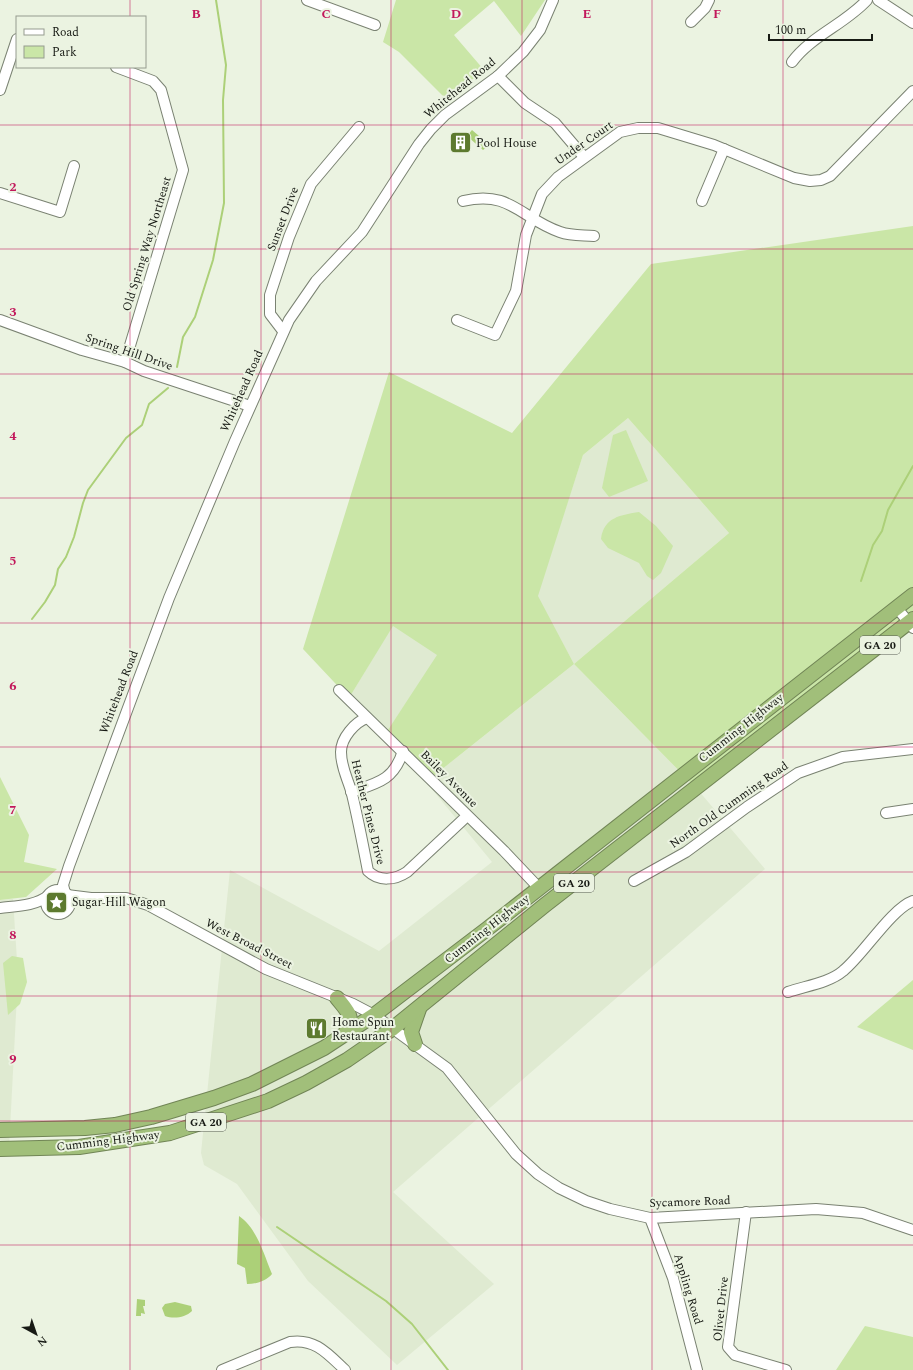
<svg xmlns="http://www.w3.org/2000/svg" width="913" height="1370" viewBox="0 0 913 1370" font-family="Spectral,serif">
  <style>
    .built { fill: #dfead1 }
    .green { fill: #cae6a7; fill-rule: evenodd }
    .water { fill: #acd078 }
    .lines { fill: none; stroke-linecap: round; stroke-linejoin: round }
    .stream { stroke: #acd078; stroke-width: 2 }
    .minor-casing { stroke: #7a8272; stroke-width: 12 }
    .highway-casing { stroke: #718556; stroke-width: 16 }
    .minor { stroke: #fff; stroke-width: 10 }
    .highway { stroke: #a1bf7a; stroke-width: 14 }
    .grid { fill: none; stroke: #c2185b; stroke-width: 1; stroke-opacity: 0.55 }
    .labels { text-anchor: middle; dominant-baseline: central; stroke-width: 4; stroke-linejoin: round; paint-order: stroke }
    .shield { fill: #ebf3e1; stroke: #575b52; stroke-width: 1 }
    .shield-label { font-size: 11px; font-weight: bold; fill: #171a14 }
    .street-label { font-size: 12px; fill: #171a14; stroke: #ebf3e1 }
    .poi-label { font-size: 12px; fill: #171a14; stroke: #ebf3e1; text-anchor: start }
    .grid-label { font-size: 13px; text-anchor: middle; font-weight: bold; fill: #c2185b; stroke: #ebf3e1; stroke-width: 4; stroke-linejoin: round; paint-order: stroke }
  </style>
  <rect width="100%" height="100%" fill="#ebf3e1"/>
  <g class="built">
    <polygon points="628,418 729,533 574,664 698,790 765,869 393,1192 494,1284 397,1365 308,1281 237,1184 204,1165 201,1153 230,870 379,951 492,862 426,782 574,664 537,596 583,455"/>
    <polygon points="393,625 438,655 384,736 349,698"/>
    <polygon points="13,899 18,976 9,1148 0,1148 0,900"/>
  </g>
  <g class="green">
    <polygon points="396,0 545,0 521,36 494,1 454,35 484,70 447,100 399,52 383,42"/>
    <path d="M913,226V623L698,790L574,664L426,782L384,736L437,655L393,626L349,698L303,649L389,372L512,433L651,264ZM628,418L729,533L574,664L538,596L583,455Z"/>
    <polygon points="626,430 648,481 609,497 602,488 613,435"/>
    <path d="M639,512L656,526L673,546L661,573L653,580L647,576L639,563L608,548L601,539C604,517 621,515 639,512Z"/>
    <polygon points="0,777 29,835 24,862 57,869 26,897 0,900"/>
    <polygon points="12,956 23,958 27,982 20,1004 8,1015 3,963"/>
    <polygon points="913,980 913,1050 857,1027"/>
    <polygon points="865,1326 913,1337 913,1370 836,1370"/>
  </g>
  <g class="water">
    <polygon points="472,130 486,142 484,144 487,147 483,150 467,136"/>
    <path d="M239,1216C257,1228 264,1255 272,1274C266,1281 257,1284 247,1284L245,1268L237,1264Z"/>
    <polygon points="137,1299 145,1300 145,1306 143,1306 145,1314 141,1313 141,1316 136,1316"/>
    <path d="M175,1302L191,1306L192,1311C185,1318 173,1319 165,1316L162,1308L165,1304Z"/>
  </g>
  <g class="lines">
    <g class="stream">
      <polyline points="177,367 183,337 195,317 213,260 224,203 223,100 226,65 216,0"/>
      <polyline points="861,581 873,545 882,531 888,510 913,466"/>
      <polyline points="32,619 45,602 55,585 58,569 66,557 74,537 83,503 88,490 126,438 142,425 149,404 168,388"/>
      <polyline points="277,1227 386,1301 412,1324 448,1370"/>
    </g>
    <defs>
      <g id="minor">
        <polyline points="307,0 375,25"/>
        <polyline points="878,0 913,23"/>
        <polyline points="691,22 705,8 709,0"/>
        <path d="M792,62C811,36 845,24 867,0"/>
        <polyline points="116,67 153,81 161,90 183,170 125,362"/>
        <polyline points="498,76 525,103 555,123 584,157"/>
        <polyline points="0,90 17,39"/>
        <polyline points="0,193 60,212 74,166"/>
        <path d="M463,201C511,190 520,218 560,232C571,236 582,235 594,236"/>
        <polyline points="702,201 724,149"/>
        <polyline points="0,320 82,350 125,362 144,371 250,406"/>
        <polyline points="457,320 495,335 516,291 526,235 542,194 558,177 620,132 638,128 658,128 714,145 794,178 810,181 821,180 830,176 913,91"/>
        <polyline points="283,331 270,314 270,295 289,237 311,184 359,127"/>
        <polyline points="897,608 913,628"/>
        <polyline points="339,690 504,851 539,888"/>
        <path d="M367,718C355,722 341,738 341,752C341,768 348,779 352,794C358,819 363,845 368,871C379,882 395,880 407,872L467,816"/>
        <path d="M351,792C378,783 394,780 403,751"/>
        <polyline points="886,813 913,809"/>
        <polyline points="634,881 686,852 747,807 798,773 843,757 913,749"/>
        <circle cx="58" cy="902" r="12"/>
        <polyline points="65,893 63,885 69,866 169,598 235,441 289,320 316,281 362,232 419,144 431,129 445,115 498,76 523,52 540,30 553,0"/>
        <polyline points="67,895 91,898 126,898 148,905 266,969 353,1004 374,1015 447,1068 516,1154 538,1174 559,1188 586,1201 610,1209 650,1218 816,1209 863,1213 913,1230"/>
        <path d="M0,908C16,906 35,906 48,896"/>
        <path d="M788,992C805,986 829,983 843,971C863,955 891,909 913,901"/>
        <polyline points="746,1212 728,1347 735,1355 786,1370"/>
        <polyline points="650,1218 673,1278 697,1370"/>
        <path d="M222,1370L290,1342C315,1338 328,1354 345,1370"/>
      </g>
      <g id="highway">
        <path d="M337,998C348,1012 355,1016 345,1034"/>
        <polyline points="415,1044 411,1032 419,1009"/>
        <polyline points="0,1130 85,1128 115,1125 151,1117 214,1098 252,1084 324,1048 374,1015 487,929 913,595"/>
        <polyline points="0,1149 79,1147 170,1133 268,1101 306,1083 347,1060 392,1029 545,905 913,619"/>
      </g>
    </defs>
    <use href="#minor" class="minor-casing"/>
    <use href="#highway" class="highway-casing"/>
    <use href="#minor" class="minor"/>
    <use href="#highway" class="highway"/>
  </g>
  <path class="grid" d="M130,0V17M261,0V1370M391,0V1370M522,0V1370M652,0V1370M783,0V1370M130,67V1370M0,125H913M0,249H913M0,374H913M0,498H913M0,623H913M0,747H913M0,872H913M0,996H913M0,1121H913M0,1245H913"/>
  <defs>
    <symbol id="building-square" viewBox="-11 -11 22 22"><rect x="-9" y="-9" width="18" height="18" rx="4" fill="#5d7a2f" stroke="#ebf3e1"/><path d="M-4-6H4V6H1V3H-1V6H-4ZM-2.5-4.3h1.7v1.8h-1.7ZM.8-4.3h1.7v1.8H.8ZM-2.5-1h1.7V.8h-1.7ZM.8-1h1.7V.8H.8Z" fill="#fff"/></symbol>
    <symbol id="sight-square" viewBox="-11 -11 22 22"><rect x="-9" y="-9" width="18" height="18" rx="4" fill="#5d7a2f" stroke="#ebf3e1"/><path d="M0-6L1.8-2.2L6-1.7L2.9 1.2L3.7 5.4L0 3.3L-3.7 5.4L-2.9 1.2L-6-1.7L-1.8-2.2Z" fill="#fff"/></symbol>
    <symbol id="restaurant-square" viewBox="-11 -11 22 22"><rect x="-9" y="-9" width="18" height="18" rx="4" fill="#5d7a2f" stroke="#ebf3e1"/><path d="M-5-6h1v4h1v-4h1v4h1v-4h1v5L-1.5 .5V6h-2V.5L-5-1ZM5-6V6H3V1.5H1.5Q1.5-4 5-6Z" fill="#fff"/></symbol>
  </defs>
  <g fill-rule="evenodd">
    <use href="#building-square" x="448" y="130" width="25" height="25"/>
    <use href="#sight-square" x="44" y="890" width="25" height="25"/>
    <use href="#restaurant-square" x="304" y="1016" width="25" height="25"/>
  </g>
  <g class="labels">
    <g class="shield">
      <rect x="860" y="636" width="40" height="18" rx="3"/>
      <rect x="554" y="874" width="40" height="18" rx="3"/>
      <rect x="186" y="1113" width="40" height="18" rx="3"/>
    </g>
    <g class="shield-label">
      <text x="880" y="645">GA 20</text>
      <text x="574" y="883">GA 20</text>
      <text x="206" y="1122">GA 20</text>
    </g>
    <g class="street-label">
      <text transform="translate(460 88) rotate(-39)">Whitehead Road</text>
      <text transform="translate(584 143) rotate(-35)">Under Court</text>
      <text transform="translate(283 219) rotate(-69)">Sunset Drive</text>
      <text transform="translate(147 244) rotate(-73)">Old Spring Way Northeast</text>
      <text transform="translate(129 352) rotate(19)">Spring Hill Drive</text>
      <text transform="translate(242 391) rotate(-66)">Whitehead Road</text>
      <text transform="translate(119 692) rotate(-69)">Whitehead Road</text>
      <text transform="translate(741 728) rotate(-38)">Cumming Highway</text>
      <text transform="translate(449 779) rotate(45)">Bailey Avenue</text>
      <text transform="translate(729 805) rotate(-35)">North Old Cumming Road</text>
      <text transform="translate(368 812) rotate(76)">Heather Pines Drive</text>
      <text transform="translate(487 929) rotate(-38)">Cumming Highway</text>
      <text transform="translate(249 944) rotate(27)">West Broad Street</text>
      <text transform="translate(108 1141) rotate(-7)">Cumming Highway</text>
      <text transform="translate(690 1202) rotate(-2)">Sycamore Road</text>
      <text transform="translate(688 1289) rotate(73)">Appling Road</text>
      <text transform="translate(721 1309) rotate(-84)">Olivet Drive</text>
    </g>
    <g class="poi-label">
      <text x="476" y="143">Pool House</text>
      <text x="72" y="902">Sugar Hill Wagon</text>
      <text x="332" y="1022">Home Spun<tspan x="332" dy="14">Restaurant</tspan></text>
    </g>
  </g>
  <g class="grid-label">
    <text x="196" y="18">B</text>
    <text x="326" y="18">C</text>
    <text x="456" y="18">D</text>
    <text x="587" y="18">E</text>
    <text x="717" y="18">F</text>
    <text x="13" y="191">2</text>
    <text x="13" y="316">3</text>
    <text x="13" y="440">4</text>
    <text x="13" y="565">5</text>
    <text x="13" y="690">6</text>
    <text x="13" y="814">7</text>
    <text x="13" y="939">8</text>
    <text x="13" y="1063">9</text>
  </g>
  <rect x="16" y="16" width="130" height="52" fill="#ebf3e1" stroke="#969c8f"/>
  <rect x="24" y="29" width="20" height="6" fill="#ffffff" stroke="#969c8f"/>
  <text x="52" y="36" font-size="12" fill="#171a14">Road</text>
  <rect x="24" y="46" width="20" height="12" fill="#cae6a7" stroke="#969c8f"/>
  <text x="52" y="56" font-size="12" fill="#171a14">Park</text>
  <g transform="translate(36 1334) rotate(140)" stroke="#ebf3e1" stroke-width="3" paint-order="stroke">
  <path d="M0-3L7 15L0 10L-7 15Z" fill="#171a14"/>
  <text y="-6" font-size="11" font-weight="bold" text-anchor="middle" fill="#171a14">N</text>
  </g>
  <path d="M769 34v6h103v-6" fill="none" stroke="#171a14" stroke-width="2"/>
  <text x="775" y="34" font-size="12" fill="#171a14" stroke="#ebf3e1" stroke-width="3" paint-order="stroke">100 m</text>
</svg>
